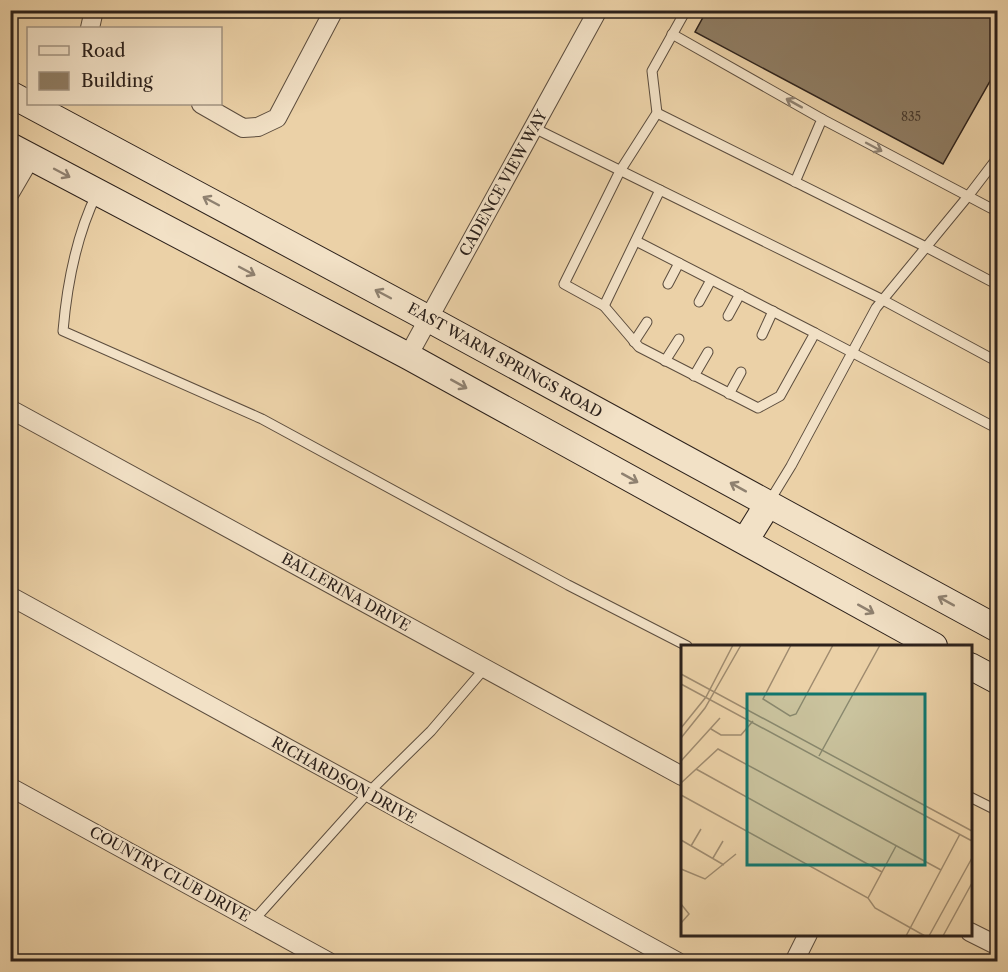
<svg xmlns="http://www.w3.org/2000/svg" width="1008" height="972" viewBox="0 0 1008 972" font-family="'Libre Caslon Text',serif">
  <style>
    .building { fill: #8f7d64; stroke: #2c211b; stroke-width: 1.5 }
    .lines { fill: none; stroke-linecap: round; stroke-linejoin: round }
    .lane-casing { stroke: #5c4d3e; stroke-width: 11 }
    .street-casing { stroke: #5c4d3e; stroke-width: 20 }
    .secondary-casing { stroke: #2c211b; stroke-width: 28 }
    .lane { stroke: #f2e1c6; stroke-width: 9 }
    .street { stroke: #f2e1c6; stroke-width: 18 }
    .secondary { stroke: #f2e1c6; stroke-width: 26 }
    .oneway { stroke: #8f8170 }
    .labels { text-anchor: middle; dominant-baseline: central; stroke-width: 4.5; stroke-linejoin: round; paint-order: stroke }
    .number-label { font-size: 12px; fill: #45382d }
    .street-label { font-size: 15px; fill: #2c211b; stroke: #f2e1c6 }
    .inset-road { fill: none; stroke: #9f8b6f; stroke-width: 1.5 }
    .view { fill: #0f766e; fill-opacity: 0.15; stroke: #0f766e; stroke-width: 3 }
    .inset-edge { fill: none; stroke: #2c211b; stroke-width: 3 }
  </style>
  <rect width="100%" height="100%" fill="#ebd1a7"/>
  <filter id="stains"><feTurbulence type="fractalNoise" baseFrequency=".00333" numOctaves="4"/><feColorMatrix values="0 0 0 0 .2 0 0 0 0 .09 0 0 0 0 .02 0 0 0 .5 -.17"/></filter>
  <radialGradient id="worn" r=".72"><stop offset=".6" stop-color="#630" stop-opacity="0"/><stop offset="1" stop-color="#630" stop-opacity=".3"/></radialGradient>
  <polygon class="building" points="707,10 998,10 998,67 943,164 695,32"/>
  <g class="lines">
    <defs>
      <g id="lane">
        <polyline points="672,34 822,119 795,182"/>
        <polyline points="657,113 926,247 998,285"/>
        <polyline points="822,119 998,212"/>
        <polyline points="534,128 883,300 998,362"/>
        <polyline points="660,190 604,306 564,284 620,171 657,113 652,71 686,10"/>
        <path d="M97,193C76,236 67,284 63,331L262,419L568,585L687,646"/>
        <polyline points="668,284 679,263"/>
        <polyline points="699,302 711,280"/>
        <polyline points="604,306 639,347 758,408 780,396 815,333 636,241"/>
        <polyline points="728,316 740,294"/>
        <polyline points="815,333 998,429"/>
        <polyline points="762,335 773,311"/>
        <polyline points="634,342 647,322"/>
        <polyline points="665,361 679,339"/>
        <polyline points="694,376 708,352"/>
        <polyline points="729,394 741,372"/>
        <polyline points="769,502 791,466 876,308 969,195 998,157"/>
        <polyline points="970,797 998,811"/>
        <polyline points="254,920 368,793 431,731 485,668"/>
      </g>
      <g id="street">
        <polyline points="90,28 94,10"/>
        <polyline points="201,104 243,128 258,127 277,118 334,10"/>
        <polyline points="10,193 31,157"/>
        <polyline points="408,356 598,10"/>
        <polyline points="10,409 682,776"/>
        <polyline points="10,596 678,962"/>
        <polyline points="10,787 329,962"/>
        <polyline points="970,932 998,946"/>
        <polyline points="794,962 808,934"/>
      </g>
      <g id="secondary">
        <polyline points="10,94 429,319 998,629"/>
        <polyline points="10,146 408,356 934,646"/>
        <polyline points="745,541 768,504"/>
        <polyline points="970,666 998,681"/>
      </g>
    </defs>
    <use href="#lane" class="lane-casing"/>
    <use href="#street" class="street-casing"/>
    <use href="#secondary" class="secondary-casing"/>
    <use href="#lane" class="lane"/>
    <use href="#street" class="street"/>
    <use href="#secondary" class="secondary"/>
  </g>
  <defs><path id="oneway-shaft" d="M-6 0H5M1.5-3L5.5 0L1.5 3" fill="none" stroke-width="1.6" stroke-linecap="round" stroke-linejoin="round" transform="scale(1.5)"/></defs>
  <g class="oneway">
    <use href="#oneway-shaft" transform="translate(794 103) rotate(-151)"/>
    <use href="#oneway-shaft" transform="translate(874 147) rotate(28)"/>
    <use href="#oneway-shaft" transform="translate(62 173) rotate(28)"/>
    <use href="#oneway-shaft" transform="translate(211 201) rotate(-152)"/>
    <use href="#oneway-shaft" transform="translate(247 271) rotate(28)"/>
    <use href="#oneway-shaft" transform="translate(383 294) rotate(-152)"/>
    <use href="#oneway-shaft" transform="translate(459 384) rotate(29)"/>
    <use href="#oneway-shaft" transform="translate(630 478) rotate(29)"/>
    <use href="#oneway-shaft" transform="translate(738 487) rotate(-151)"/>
    <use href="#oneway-shaft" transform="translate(946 601) rotate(-151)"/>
    <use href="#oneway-shaft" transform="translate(866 609) rotate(29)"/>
  </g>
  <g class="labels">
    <g class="number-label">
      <text x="911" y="116">835</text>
    </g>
    <g class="street-label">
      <text transform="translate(503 183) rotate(-61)">CADENCE VIEW WAY</text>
      <text transform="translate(505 360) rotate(29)">EAST WARM SPRINGS ROAD</text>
      <text transform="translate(346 592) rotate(29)">BALLERINA DRIVE</text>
      <text transform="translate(344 780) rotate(29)">RICHARDSON DRIVE</text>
      <text transform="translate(170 874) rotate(29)">COUNTRY CLUB DRIVE</text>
    </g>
  </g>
  <g transform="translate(681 645)">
    <rect width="291" height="291" fill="#ebd1a7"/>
    <path class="inset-road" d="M110,0L82,54L109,71L115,69L152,0M0,29L291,186M0,39L291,196M0,83L25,52L52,0M30,84L40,90H60L72,76M0,93L24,63L60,0M138,111L199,0M0,116L39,73M15,124L201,227M0,138L37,104L260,225M0,150L187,253L194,263L244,291M0,195L43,220M10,201L20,184M32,213L42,196M0,224L24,234L55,209M187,253L215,201M0,259L8,269L0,278M225,291L279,189M248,291L291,213M262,291L291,238"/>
    <path class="view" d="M66,49H244V220H66Z"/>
    <rect width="291" height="291" class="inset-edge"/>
  </g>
  <rect width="1008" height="972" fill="none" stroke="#ebd1a7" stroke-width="36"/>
  <rect x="12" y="12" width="984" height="948" fill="none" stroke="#2c211b" stroke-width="3"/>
  <rect x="18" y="18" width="972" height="936" fill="none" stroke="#2c211b" stroke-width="1.5"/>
  <rect x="27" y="27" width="195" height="78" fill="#f2e1c6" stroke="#a39482" stroke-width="1.5"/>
  <rect x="39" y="46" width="30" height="9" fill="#f2e1c6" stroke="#a39482" stroke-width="1.5"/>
  <text x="81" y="57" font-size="18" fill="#2c211b">Road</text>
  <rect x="39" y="72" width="30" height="18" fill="#8f7d64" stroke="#a39482" stroke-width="1.5"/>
  <text x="81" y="87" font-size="18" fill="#2c211b">Building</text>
  <rect width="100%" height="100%" filter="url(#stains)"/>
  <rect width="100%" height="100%" fill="url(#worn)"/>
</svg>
